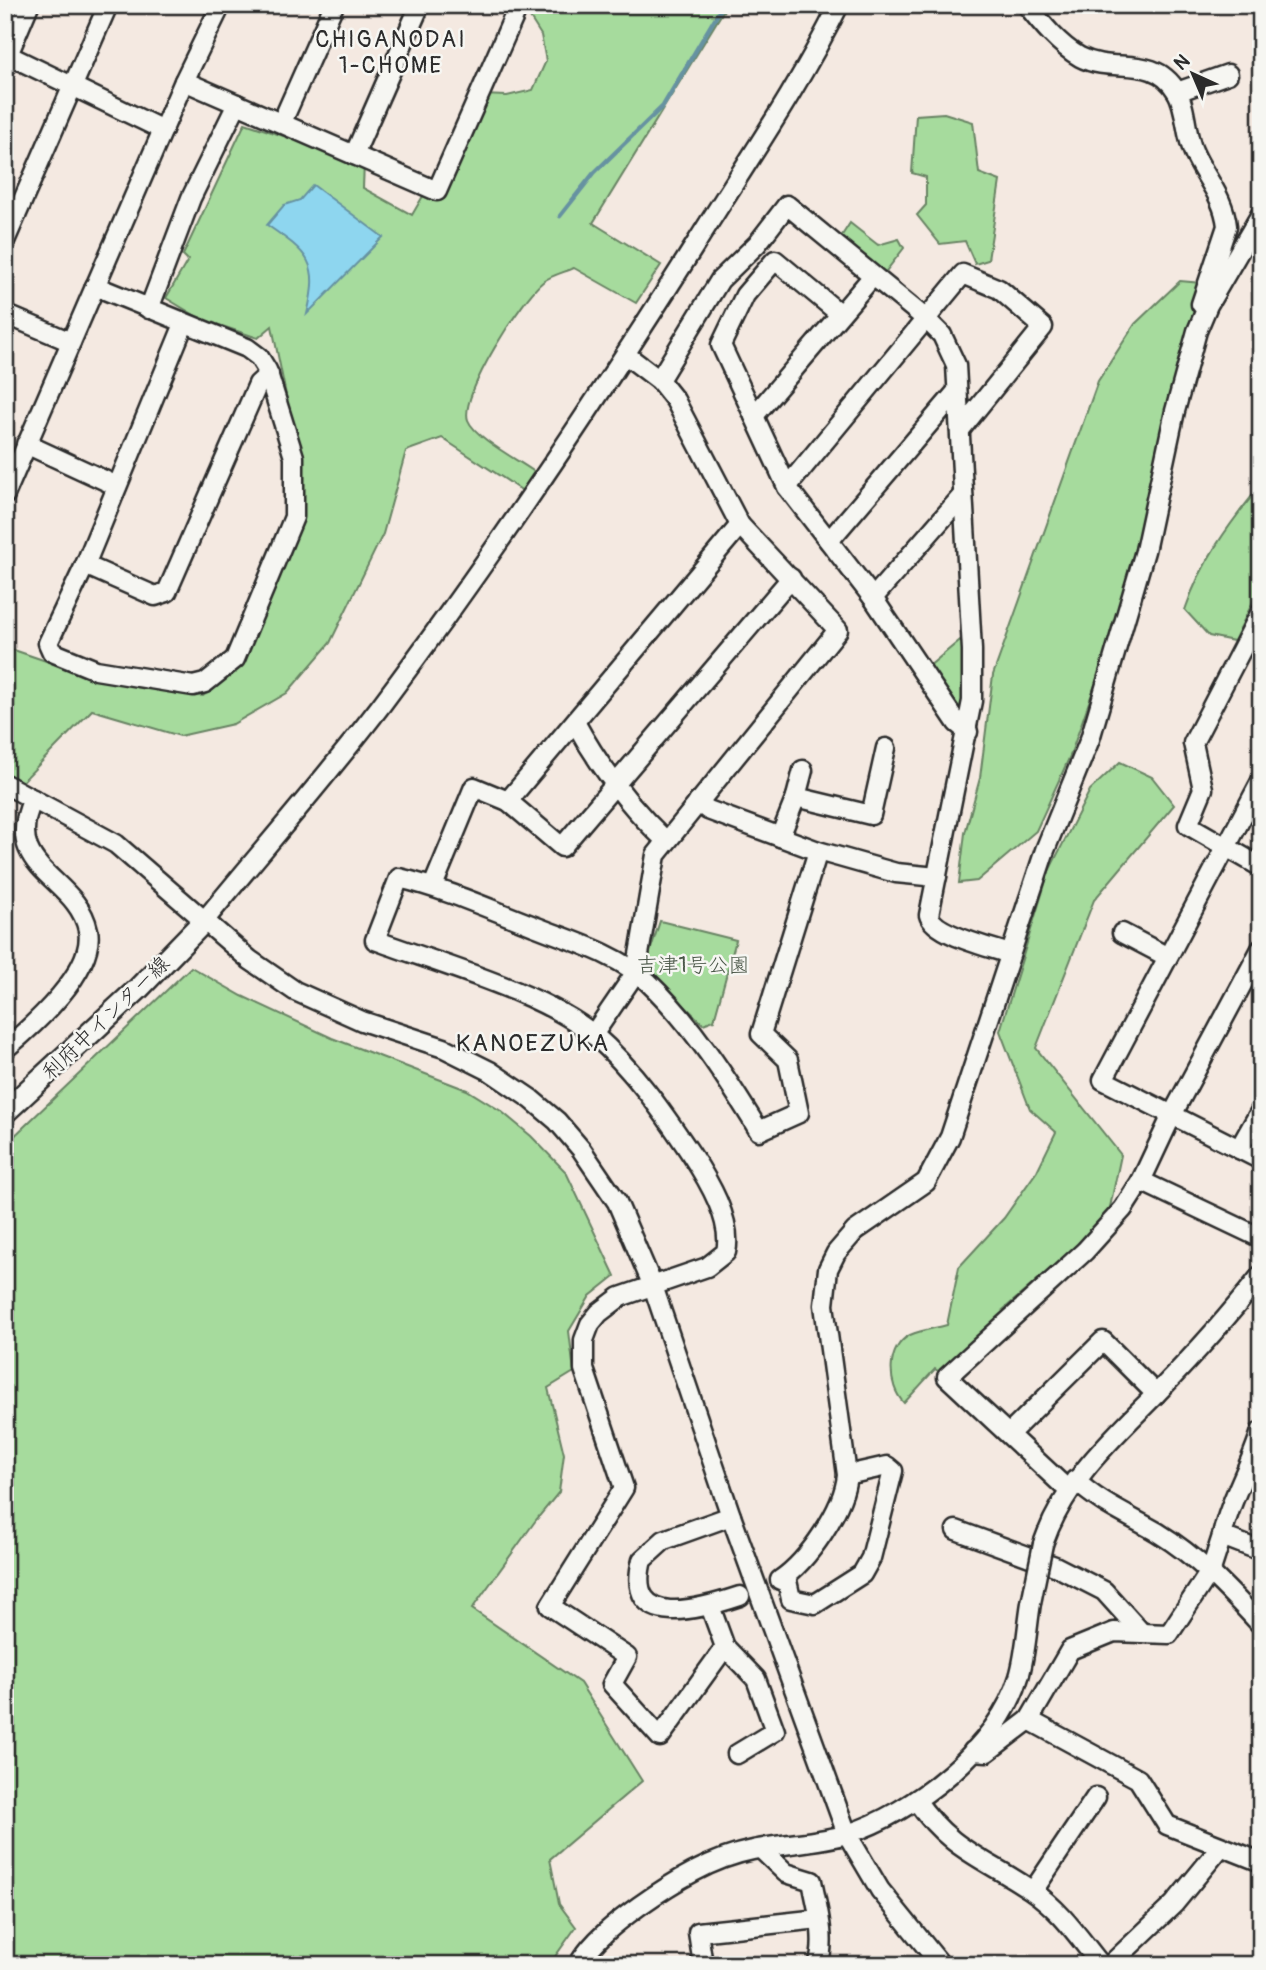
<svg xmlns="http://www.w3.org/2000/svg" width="1266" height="1970" viewBox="0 0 1266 1970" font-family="Pangolin,'Klee One',sans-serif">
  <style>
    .green { fill: #a6db9d; stroke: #688364; stroke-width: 2 }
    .water { fill: #8ed6ef; stroke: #6692a1; stroke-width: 2 }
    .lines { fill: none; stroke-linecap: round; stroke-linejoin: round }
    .stream { stroke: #6692a1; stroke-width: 4.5 }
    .minor-casing { stroke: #2b2b2b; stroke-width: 23 }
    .major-casing { stroke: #2b2b2b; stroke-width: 26 }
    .minor { stroke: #f6f6f2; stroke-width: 18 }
    .major { stroke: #f6f6f2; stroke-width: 21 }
    .minor-bridge-casing { stroke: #2b2b2b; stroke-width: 23; stroke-linecap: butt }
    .minor-bridge { stroke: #f6f6f2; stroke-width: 18 }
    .labels { text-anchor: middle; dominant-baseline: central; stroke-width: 5; stroke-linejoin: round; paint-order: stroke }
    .park-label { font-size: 21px; fill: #4a5748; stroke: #f6f6f2 }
    .street-label { font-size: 21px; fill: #2b2b2b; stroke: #f6f6f2 }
    .neighbourhood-label { font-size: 23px; letter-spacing: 2px; fill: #2b2b2b; stroke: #f6f6f2 }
    .quarter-label { font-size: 24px; letter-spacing: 2px; fill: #2b2b2b; stroke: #f6f6f2 }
  </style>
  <rect width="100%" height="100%" fill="#f4e9e1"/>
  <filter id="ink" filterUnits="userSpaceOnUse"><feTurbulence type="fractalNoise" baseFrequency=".0143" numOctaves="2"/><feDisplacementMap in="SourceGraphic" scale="14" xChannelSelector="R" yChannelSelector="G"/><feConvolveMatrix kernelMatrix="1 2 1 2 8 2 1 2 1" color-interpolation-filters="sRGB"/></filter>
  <g filter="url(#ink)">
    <g class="green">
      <path d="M522,5H727L593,223L661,265L636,303L574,268C565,272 552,275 544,281C523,297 459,396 468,420C475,438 520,461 536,473L526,493L442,438L406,451L383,534L330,643L287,693L233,724L180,736L92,710L20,784L5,776V647L99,679L203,696L240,668L303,510L292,425L272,326L258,338L201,319L166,298L188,260L183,255L245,123L364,163L363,188L412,215L423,196L444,198L482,95L507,96L533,90L546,61L541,35Z"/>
      <polygon points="944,113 973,122 979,173 1000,181 988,260 975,264 965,241 940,244 917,215 926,205 926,177 912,173 916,115"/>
      <polygon points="850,223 878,245 899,239 904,248 883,275 839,240"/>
      <polygon points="1180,281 1212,284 1167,429 1108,648 1070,756 1036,831 977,881 959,883 965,833 980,778 993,675 1098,381 1135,324"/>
      <path d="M1261,485V585L1234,641L1209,636L1185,610C1201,562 1229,524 1261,485Z"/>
      <polygon points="965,636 963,719 928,667"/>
      <path d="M1120,762L1152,777L1174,805L1094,900L1036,1048L1121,1155L1109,1212L1071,1251L1004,1309L1019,1306L947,1377L935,1369L904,1403C887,1386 886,1347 910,1335C921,1330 936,1328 947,1325L959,1267L1004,1218L1037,1171L1056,1132L1030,1109L1000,1031L1049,871L1090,790Z"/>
      <polygon points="660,921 736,940 714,1020 703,1024 645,967"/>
      <polygon points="191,967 242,996 332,1038 467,1090 501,1111 531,1136 566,1172 615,1276 590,1296 569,1331 574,1372 548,1388 564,1454 559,1492 536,1520 472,1609 580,1683 642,1781 550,1859 559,1904 576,1927 549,1965 5,1965 5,1145"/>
    </g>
    <path class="water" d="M313,185L383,237L307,314C320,262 309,254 267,225L284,205L300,200Z"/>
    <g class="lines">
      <polyline class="stream" points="560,216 594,173 663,106 723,5"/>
      <defs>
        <g id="minor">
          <path d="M1027,5C1042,24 1059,45 1080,57C1114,75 1153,52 1177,92C1187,109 1185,135 1194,153C1205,178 1224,197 1227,226L1201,304"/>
          <polyline points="8,55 163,130"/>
          <polyline points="5,62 29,5"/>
          <polyline points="184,81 437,191 519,5"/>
          <polyline points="1177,92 1228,74"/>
          <polyline points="282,122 334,5"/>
          <polyline points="354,155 420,5"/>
          <polyline points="5,241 108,5"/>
          <polyline points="95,286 247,348 259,357 267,370 294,457 294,517 235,659 205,683 193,686 96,670 52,652 48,643 85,565 184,324"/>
          <polyline points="149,309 191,198 237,104"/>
          <polyline points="5,314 71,342"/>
          <polyline points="840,314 775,260 745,295 721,345 787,487 873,598 957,723 968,732"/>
          <path d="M659,380L720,280L757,244L787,205L926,319L942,335L956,365L972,650V701L929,915C933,934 992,948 1010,954"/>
          <polyline points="754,416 873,276"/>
          <polyline points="26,444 117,486"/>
          <polyline points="787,487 963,274 999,289 1043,327 960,430"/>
          <polyline points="5,495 184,81 221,5"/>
          <polyline points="829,541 957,391"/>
          <polyline points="85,565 155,596 167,592 258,384 269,374"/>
          <polyline points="873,598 962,496"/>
          <polyline points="1261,612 1193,743 1203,789 1188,825 1261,867"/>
          <path d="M575,722C599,766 628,805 665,840"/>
          <polyline points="1261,781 1103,1080 1261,1160"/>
          <polyline points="5,784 116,844 250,960 295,991 362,1021 444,1048 490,1071 531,1099 557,1121 581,1149 617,1202 653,1286 731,1516 847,1834 880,1890 941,1965"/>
          <polyline points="796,797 871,815 886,748"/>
          <polyline points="508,801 740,525"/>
          <polyline points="698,802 708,810 818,851 896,873 937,877"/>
          <polyline points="780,837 796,797 803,770"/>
          <polyline points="433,886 474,787 508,801 562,847 791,578"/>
          <path d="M204,921C263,849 325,779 382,704C493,556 596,402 695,245C744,166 798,89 839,5"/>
          <polyline points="1122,933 1166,956"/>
          <polyline points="593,1035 636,972 656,855 838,630 740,525 675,400 659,380 626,355"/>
          <path d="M5,1049C33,1026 96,970 88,930C77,876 0,870 33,799"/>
          <polyline points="1239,1149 1261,1110"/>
          <polyline points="1141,1181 1261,1238"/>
          <path d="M1261,1431C1250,1468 1230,1499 1222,1536L1261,1551"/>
          <polyline points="1010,1433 1103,1341 1156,1394"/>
          <path d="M1075,1480C1100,1504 1128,1515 1157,1532C1198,1557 1229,1590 1261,1625"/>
          <polyline points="1068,1490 947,1377 1085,1251 1123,1209 1141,1181 1172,1115 1261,949"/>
          <path d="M731,1516L664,1540L642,1560C624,1632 701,1609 740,1596"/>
          <polyline points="956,1530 1055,1566 1104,1591 1140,1631"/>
          <path d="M1043,1544C1065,1480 1113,1438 1158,1392C1195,1354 1229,1316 1261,1275"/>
          <polyline points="786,1576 791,1599 815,1604 862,1574 871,1558 893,1471 887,1466 847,1475"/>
          <path d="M780,1580C808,1561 844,1509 847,1475L824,1305L828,1269L836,1253L855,1231L926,1182L950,1137L1045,850L1090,739L1145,551L1175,411L1197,331L1208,305L1261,214"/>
          <polyline points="710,1606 725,1647 756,1679 775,1731 737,1754"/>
          <path d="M725,1647L660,1737L612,1684L627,1657L550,1606L624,1488L584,1369V1340L590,1324L599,1313L620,1297L707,1267L726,1252C733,1221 708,1180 691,1154C663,1112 633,1069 594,1035C544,993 437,963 375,940L399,878C446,889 489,909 534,926C572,941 618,954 648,982C692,1024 728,1080 759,1131L799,1113L788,1060L761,1034L818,851"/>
          <polyline points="1029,1720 1138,1779 1167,1825 1261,1862"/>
          <polyline points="973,1751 987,1752 1029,1720 1070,1650 1114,1632 1169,1634 1211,1570 1222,1536"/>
          <path d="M916,1800C950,1850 984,1858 1031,1890C1061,1910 1079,1938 1101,1965"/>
          <path d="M761,1849L786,1873L812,1881C817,1907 827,1939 818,1965"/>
          <polyline points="1033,1891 1096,1797"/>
          <path d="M578,1965C593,1940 617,1922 639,1906C673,1882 712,1858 753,1850C784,1843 817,1843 847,1834C914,1813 999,1746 1019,1677C1026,1654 1027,1627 1031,1603"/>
          <polyline points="703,1965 698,1932 819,1919"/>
          <polyline points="1110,1965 1174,1904 1220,1848"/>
        </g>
        <polyline id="major" points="5,1112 138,989 204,921"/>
      </defs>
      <use href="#minor" class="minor-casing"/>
      <use href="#major" class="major-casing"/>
      <use href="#minor" class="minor"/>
      <use href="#major" class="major"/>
      <defs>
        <polyline id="minor-bridge" points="1031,1603 1043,1544"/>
      </defs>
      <use href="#minor-bridge" class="minor-bridge-casing"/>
      <use href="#minor-bridge" class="minor-bridge"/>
    </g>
  </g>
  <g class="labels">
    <g class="park-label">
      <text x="693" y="965">吉津1号公園</text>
    </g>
    <g class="street-label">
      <text transform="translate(106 1018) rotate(-44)">利府中インター線</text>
    </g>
    <g class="neighbourhood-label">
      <text x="391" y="39">CHIGANODAI<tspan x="391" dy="26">1-CHOME</tspan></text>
    </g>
    <g class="quarter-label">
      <text x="533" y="1043">KANOEZUKA</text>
    </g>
  </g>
  <rect width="1266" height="1970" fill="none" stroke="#f6f6f2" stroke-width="28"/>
  <rect x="14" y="14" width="1238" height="1942" fill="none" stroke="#2b2b2b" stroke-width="2.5" filter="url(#ink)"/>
  <g transform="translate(1193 74) rotate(316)" stroke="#f6f6f2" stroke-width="5" paint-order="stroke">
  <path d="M0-5L12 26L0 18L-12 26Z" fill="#2b2b2b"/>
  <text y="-10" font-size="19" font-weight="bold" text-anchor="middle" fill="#2b2b2b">N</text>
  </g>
</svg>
